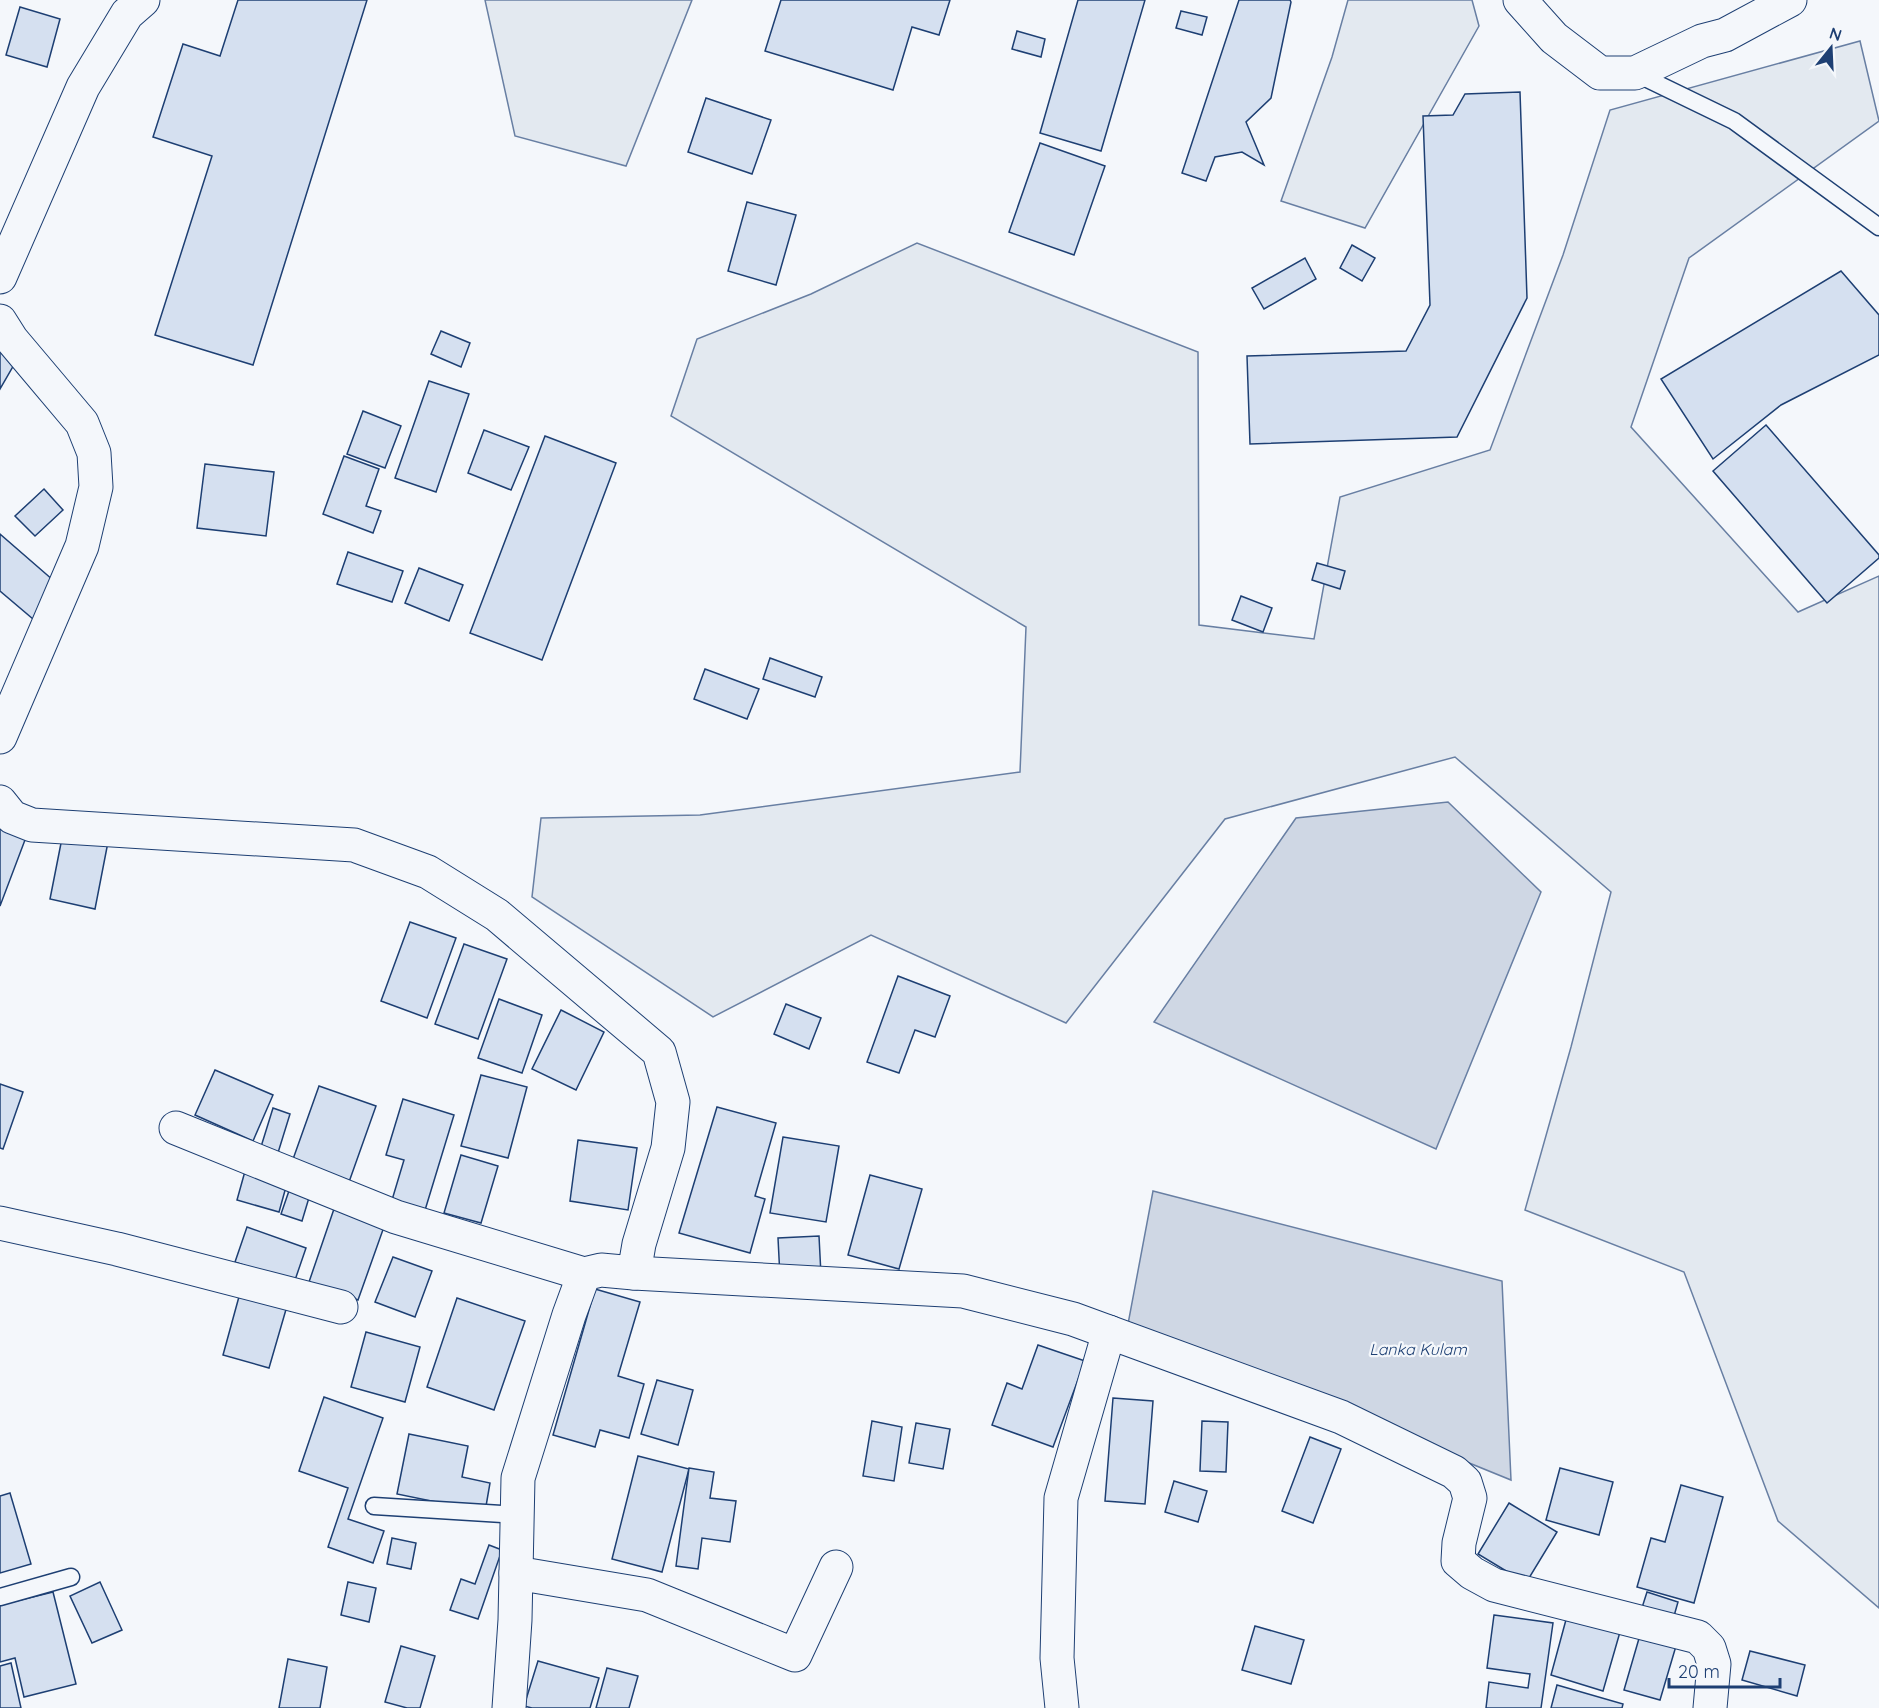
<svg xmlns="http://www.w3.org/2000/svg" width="1879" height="1708" viewBox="0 0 1879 1708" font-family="Quicksand,sans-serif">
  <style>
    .green { fill: #e3e9f0; stroke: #687fa3; stroke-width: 1.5 }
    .water { fill: #cfd7e4; stroke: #687fa3; stroke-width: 1.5 }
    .building { fill: #d5e0f0; stroke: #1d3f73; stroke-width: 1.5 }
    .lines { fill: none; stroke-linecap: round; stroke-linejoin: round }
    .service-casing { stroke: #1d3f73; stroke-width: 19 }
    .minor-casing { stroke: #1d3f73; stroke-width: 35 }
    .tertiary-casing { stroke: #1d3f73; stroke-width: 35 }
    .service { stroke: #f4f7fb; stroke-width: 16 }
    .minor { stroke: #f4f7fb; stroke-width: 33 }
    .tertiary { stroke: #f4f7fb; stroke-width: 33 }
    .labels { text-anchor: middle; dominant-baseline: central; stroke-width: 4.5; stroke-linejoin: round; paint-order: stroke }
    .water-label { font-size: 16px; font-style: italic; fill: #1d3f73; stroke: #f4f7fb }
  </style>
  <rect width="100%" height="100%" fill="#f4f7fb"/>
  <g class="green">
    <polygon points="485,0 692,0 626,166 515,136"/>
    <polygon points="1348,0 1472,0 1479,26 1365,228 1281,201 1332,57"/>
    <polygon points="1860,41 1879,121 1689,258 1631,427 1798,612 1879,576 1879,1608 1778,1521 1684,1272 1525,1210 1571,1047 1611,892 1455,757 1225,819 1066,1023 871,935 713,1017 532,897 541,818 700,815 1020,772 1026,627 671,416 697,339 811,294 917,243 1198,352 1199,625 1314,639 1340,497 1490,450 1563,255 1610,110"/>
  </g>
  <g class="water">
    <polygon points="1448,802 1541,892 1436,1149 1154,1022 1296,818"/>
    <polygon points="1153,1191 1502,1281 1511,1480 1128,1324"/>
  </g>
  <g class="building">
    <polygon points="238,0 367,0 253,365 155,335 212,156 153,137 183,44 220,56"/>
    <polygon points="781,0 950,0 939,35 912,27 893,90 765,51"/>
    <polygon points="1078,0 1145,0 1101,151 1040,133"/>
    <polygon points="1239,0 1290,0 1291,2 1271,98 1246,122 1264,165 1242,152 1215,157 1206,181 1182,173"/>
    <polygon points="20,7 60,19 47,67 6,55"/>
    <polygon points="1181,11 1207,17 1202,35 1176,28"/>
    <polygon points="1017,31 1045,39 1041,57 1012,49"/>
    <polygon points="1520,92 1527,298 1457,437 1250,444 1247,356 1406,351 1430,305 1423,116 1453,115 1465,94"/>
    <polygon points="706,98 771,120 752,174 688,152"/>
    <polygon points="1040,143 1105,166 1074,255 1009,232"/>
    <polygon points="747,202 796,215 776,285 728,271"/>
    <polygon points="1352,245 1375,258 1362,281 1340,268"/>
    <polygon points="1305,258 1316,279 1264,309 1252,288"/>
    <polygon points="1841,271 1879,315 1879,355 1781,405 1713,459 1661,379"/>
    <polygon points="441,331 470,343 461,367 431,354"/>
    <polygon points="0,346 19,356 0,389"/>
    <polygon points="429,381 469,394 436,492 395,478"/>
    <polygon points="363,411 401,426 385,468 347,454"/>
    <polygon points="1766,425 1879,555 1879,558 1827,603 1713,471"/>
    <polygon points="484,430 529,447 511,490 468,473"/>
    <polygon points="545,436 616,463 542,660 470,633"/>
    <polygon points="344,456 379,469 366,506 381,511 373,533 323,514"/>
    <polygon points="205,464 274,472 266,536 197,528"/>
    <polygon points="44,489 63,510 35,536 15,516"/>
    <polygon points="0,534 61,587 33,619 0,591"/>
    <polygon points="348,552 403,571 392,602 337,584"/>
    <polygon points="1317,563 1345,571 1340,589 1312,580"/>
    <polygon points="419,568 463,585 449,621 405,603"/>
    <polygon points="1241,596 1272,608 1263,632 1232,620"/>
    <polygon points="770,658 822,677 815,697 763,679"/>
    <polygon points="705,669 759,689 747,719 694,699"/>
    <polygon points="0,822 28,832 0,906"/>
    <polygon points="63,833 108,842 95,909 50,899"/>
    <polygon points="410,922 456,938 427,1018 381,1001"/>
    <polygon points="464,944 507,959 478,1039 435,1024"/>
    <polygon points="898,976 950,996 935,1037 915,1030 899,1073 867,1062"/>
    <polygon points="499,999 542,1015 522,1073 478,1058"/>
    <polygon points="786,1004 821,1018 809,1049 774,1034"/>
    <polygon points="561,1010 604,1032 576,1090 532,1069"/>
    <polygon points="215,1070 273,1095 253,1141 195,1115"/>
    <polygon points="481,1075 527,1087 508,1158 461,1146"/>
    <polygon points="0,1084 23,1092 3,1149 0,1148"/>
    <polygon points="319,1086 376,1106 349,1182 292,1162"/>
    <polygon points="403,1099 454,1115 422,1220 389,1210 404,1160 386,1155"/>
    <polygon points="717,1107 776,1123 755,1196 765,1199 750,1253 679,1233"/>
    <polygon points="273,1108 290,1114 277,1156 260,1150"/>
    <polygon points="783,1137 839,1146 826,1222 770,1213"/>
    <polygon points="578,1140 637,1148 628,1210 570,1201"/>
    <polygon points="461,1155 498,1166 481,1223 444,1213"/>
    <polygon points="247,1164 289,1176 279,1212 237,1200"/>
    <polygon points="870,1175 922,1189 899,1269 848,1255"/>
    <polygon points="291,1185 311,1191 302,1221 281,1214"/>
    <polygon points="335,1206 385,1224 358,1300 309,1282"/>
    <polygon points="247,1227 306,1248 294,1283 235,1262"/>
    <polygon points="819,1236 821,1275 780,1277 778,1238"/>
    <polygon points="393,1257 432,1271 415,1317 375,1302"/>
    <polygon points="595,1289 640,1302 618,1376 644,1384 629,1438 600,1430 595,1447 553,1435"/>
    <polygon points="240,1293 287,1306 269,1368 223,1355"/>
    <polygon points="457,1298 525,1321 494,1410 427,1387"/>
    <polygon points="366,1332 420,1347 405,1402 351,1387"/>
    <polygon points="1038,1345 1085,1361 1053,1447 992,1425 1007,1383 1022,1389"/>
    <polygon points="657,1380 693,1390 678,1445 641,1434"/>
    <polygon points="324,1397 383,1418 348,1519 384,1531 373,1563 328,1547 348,1488 299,1471"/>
    <polygon points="1113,1398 1153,1401 1145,1504 1105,1501"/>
    <polygon points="872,1421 902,1427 894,1481 863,1476"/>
    <polygon points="1202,1421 1228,1422 1226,1472 1200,1471"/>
    <polygon points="916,1423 950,1429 943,1469 909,1463"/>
    <polygon points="409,1434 468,1446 462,1477 490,1483 485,1512 397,1494"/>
    <polygon points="1310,1437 1341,1449 1313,1523 1282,1511"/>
    <polygon points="638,1456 689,1469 662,1572 612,1559"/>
    <polygon points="689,1468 714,1472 710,1498 736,1501 730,1542 702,1538 698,1569 676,1566"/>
    <polygon points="1560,1468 1613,1482 1599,1535 1546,1520"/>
    <polygon points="1174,1481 1207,1491 1198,1522 1165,1512"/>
    <polygon points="1681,1485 1723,1497 1694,1603 1637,1587 1651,1538 1665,1542"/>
    <polygon points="10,1493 31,1564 0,1573 0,1496"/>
    <polygon points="1509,1503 1557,1532 1526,1583 1478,1554"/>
    <polygon points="392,1538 416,1543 411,1569 387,1564"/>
    <polygon points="489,1545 502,1550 478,1619 450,1610 461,1579 475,1584"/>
    <polygon points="100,1582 122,1630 92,1643 70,1596"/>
    <polygon points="348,1582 376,1588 369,1622 341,1615"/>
    <polygon points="53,1592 76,1684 24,1697 15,1658 0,1662 0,1605"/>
    <polygon points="1647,1592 1678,1602 1672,1623 1640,1614"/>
    <polygon points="1494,1615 1553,1623 1541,1708 1486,1708 1489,1682 1528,1688 1530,1674 1487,1668"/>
    <polygon points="1567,1616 1620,1632 1603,1691 1551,1675"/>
    <polygon points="1255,1626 1304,1640 1291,1684 1242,1670"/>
    <polygon points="1640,1635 1676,1646 1660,1700 1624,1690"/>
    <polygon points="401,1646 435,1656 420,1708 407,1708 385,1702"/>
    <polygon points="1750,1651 1805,1665 1797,1696 1742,1680"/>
    <polygon points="288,1659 327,1667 320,1708 279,1708"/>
    <polygon points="538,1661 599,1678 590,1708 532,1708 524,1706"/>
    <polygon points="11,1663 21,1708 0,1708 0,1666"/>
    <polygon points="607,1668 638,1676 629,1708 596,1708"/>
    <polygon points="1557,1685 1623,1704 1622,1708 1551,1708"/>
  </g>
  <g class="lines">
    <defs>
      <g id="service">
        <polyline points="1635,73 1734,121 1879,227"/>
        <polyline points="374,1506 517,1515"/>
        <polyline points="0,1597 71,1577"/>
      </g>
      <g id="minor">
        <polyline points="0,277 83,87 127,14 143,0"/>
        <polyline points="0,321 12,340 82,423 94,453 96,487 82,546 0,737"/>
        <polyline points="0,802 12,817 32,825 354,845 428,872 497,915 659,1052 673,1102 668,1148 639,1244 634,1273 601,1270 584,1274 569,1315 518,1478 515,1620 509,1708"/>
        <polyline points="176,1128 396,1217 584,1274"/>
        <polyline points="0,1223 117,1249 341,1307"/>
        <polyline points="634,1273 963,1291 1073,1319 1341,1417 1454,1472 1465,1482 1470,1498 1459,1543 1458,1561 1472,1573 1494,1585 1698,1637 1709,1648 1714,1664 1710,1708"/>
        <polyline points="516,1573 647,1595 795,1655 836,1567"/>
        <polyline points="1062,1708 1057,1658 1061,1498 1109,1332"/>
      </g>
      <polyline id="tertiary" points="1520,0 1554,38 1600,73 1635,73 1702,41 1725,35 1790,0"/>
    </defs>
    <use href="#service" class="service-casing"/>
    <use href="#minor" class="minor-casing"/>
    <use href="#tertiary" class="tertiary-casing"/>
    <use href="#service" class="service"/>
    <use href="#minor" class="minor"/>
    <use href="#tertiary" class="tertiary"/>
  </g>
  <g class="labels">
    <g class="water-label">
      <text x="1418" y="1349">Lanka Kulam</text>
    </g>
  </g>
  <g transform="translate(1831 48) rotate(18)" stroke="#f4f7fb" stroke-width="4.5" paint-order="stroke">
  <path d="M0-4.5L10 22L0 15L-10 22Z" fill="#1d3f73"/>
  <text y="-9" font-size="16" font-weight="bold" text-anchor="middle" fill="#1d3f73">N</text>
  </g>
  <path d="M1669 1678v9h111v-9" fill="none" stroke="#1d3f73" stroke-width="3"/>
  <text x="1678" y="1678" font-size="18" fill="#1d3f73" stroke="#f4f7fb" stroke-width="4.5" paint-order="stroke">20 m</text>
</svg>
